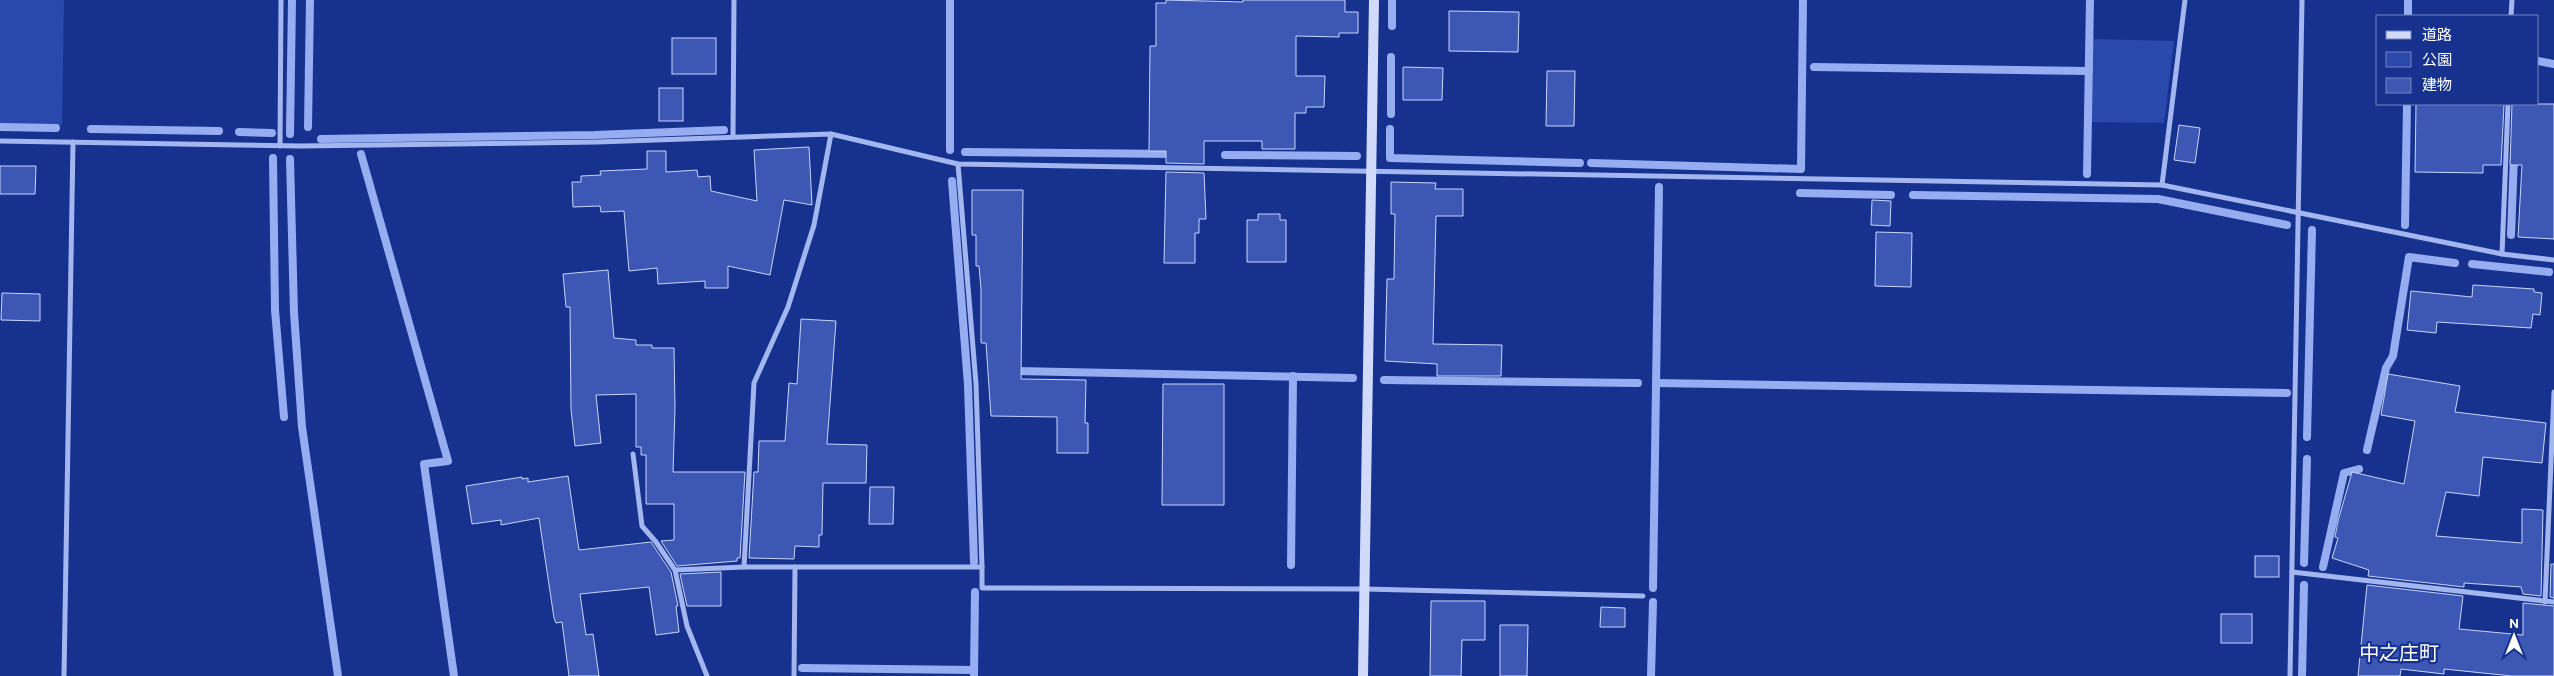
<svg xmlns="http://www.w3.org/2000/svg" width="2554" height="676" viewBox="0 0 2554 676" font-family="Overpass,'Noto Sans JP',sans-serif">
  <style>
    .green { fill: #2a49ac }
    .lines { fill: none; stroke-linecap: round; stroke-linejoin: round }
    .stream { stroke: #96adf2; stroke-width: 8 }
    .building { fill: #3c58b4; stroke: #c9d5fb }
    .street { stroke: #a3b6ef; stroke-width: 5 }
    .secondary { stroke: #d1dafb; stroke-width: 10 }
    .labels { text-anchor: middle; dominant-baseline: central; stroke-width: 4.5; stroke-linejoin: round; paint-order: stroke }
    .quarter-label { font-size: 20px; fill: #fff; stroke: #17328e }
  </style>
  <rect width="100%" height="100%" fill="#17328e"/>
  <g class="green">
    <polygon points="0,0 64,0 62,125 0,125"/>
    <polygon points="2093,39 2174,41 2164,123 2091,122"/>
  </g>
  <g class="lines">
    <g class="stream">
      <polyline points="950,0 950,150"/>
      <polyline points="2408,16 2408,0"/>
      <polyline points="1392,26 1392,0"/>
      <polyline points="2538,61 2554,64"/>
      <polyline points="1814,67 2089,71"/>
      <polyline points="1391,114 1391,57"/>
      <polyline points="0,127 56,128"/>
      <polyline points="308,127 310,0"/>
      <polyline points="91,129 219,131"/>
      <polyline points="1390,129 1390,158 1580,163"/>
      <polyline points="239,132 272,133"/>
      <polyline points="290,134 292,0"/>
      <polyline points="321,139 595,135 724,130"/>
      <polyline points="965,152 1176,154"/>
      <polyline points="361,154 448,461 424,464 454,676"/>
      <polyline points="1225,155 1357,156"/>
      <polyline points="273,158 275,310 284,417"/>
      <polyline points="290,159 294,313 302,427 338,676"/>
      <polyline points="1591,163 1801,169 1803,0"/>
      <polyline points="2087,174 2090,0"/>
      <polyline points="952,181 968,385 974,562"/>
      <polyline points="1800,193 1891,195"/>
      <polyline points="1913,195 2158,199 2287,225"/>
      <polyline points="2405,225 2407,104"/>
      <polyline points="2511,235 2514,156"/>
      <polyline points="2472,264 2549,272"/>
      <polyline points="1013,371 1353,378"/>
      <polyline points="1384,380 1638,383"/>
      <polyline points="1656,383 2287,393"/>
      <polyline points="2307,437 2312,230"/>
      <polyline points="2367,450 2386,368 2393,356 2409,257 2455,263"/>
      <polyline points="2304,563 2307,459"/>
      <polyline points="1291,565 1293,376"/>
      <polyline points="2323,567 2344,473 2359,469"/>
      <polyline points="1653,588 1659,187"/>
      <polyline points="802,668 974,670"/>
      <polyline points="974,676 975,592"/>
      <polyline points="1651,676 1653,602"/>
      <polyline points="2302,676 2304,585"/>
    </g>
  </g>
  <g class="building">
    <polygon points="1166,0 1243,2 1243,0 1345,0 1345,12 1358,12 1358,33 1339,33 1339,37 1296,36 1296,76 1325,76 1324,107 1306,107 1306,113 1295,113 1295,149 1262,149 1262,141 1204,141 1204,164 1166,163 1166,151 1149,151 1150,46 1156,46 1156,3 1166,3"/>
    <polygon points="1449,11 1519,12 1518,52 1449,51"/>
    <rect x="672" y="38" width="44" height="36"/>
    <polygon points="1403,67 1443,68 1442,100 1403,100"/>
    <polygon points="1547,71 1575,71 1574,126 1546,126"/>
    <rect x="659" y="88" width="24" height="33"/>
    <polygon points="2416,104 2504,104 2501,165 2483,165 2483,173 2415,172"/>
    <polygon points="2512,104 2554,104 2554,239 2518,237 2522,165 2510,165"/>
    <polygon points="2179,125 2200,128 2195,163 2174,160"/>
    <polygon points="809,147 812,205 784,200 770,275 728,266 728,288 705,288 705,281 658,284 657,268 629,271 624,211 601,212 600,206 573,207 572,182 581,182 581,176 601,175 600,171 647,169 647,151 666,151 666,172 697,170 698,177 710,176 711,191 757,201 754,150"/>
    <polygon points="0,166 36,166 35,194 0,194"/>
    <polygon points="1166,172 1204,173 1206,219 1199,219 1199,233 1195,233 1195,263 1164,263"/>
    <polygon points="1391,182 1436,183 1435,189 1463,189 1463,216 1436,216 1433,344 1502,345 1501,376 1437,376 1437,364 1385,361 1387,279 1394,279 1395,214 1391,214"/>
    <polygon points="972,190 1023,190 1021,379 1086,380 1085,423 1088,423 1088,453 1057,453 1057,417 991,416 986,343 981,343 981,289 979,266 976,266 976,235 972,235"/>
    <polygon points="1872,200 1891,201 1890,226 1871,225"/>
    <polygon points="1258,214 1280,214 1280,220 1286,220 1286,262 1247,262 1247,220 1258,220"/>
    <polygon points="1876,232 1912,233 1911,287 1875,286"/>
    <polygon points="608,270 614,338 636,340 636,345 652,345 652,348 674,348 675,408 673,472 745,472 740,558 737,558 737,561 677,566 661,541 674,540 674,504 646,504 646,455 641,455 641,447 636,447 636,394 596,395 601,443 575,446 571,409 570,307 566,307 563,274"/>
    <polygon points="2473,285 2534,289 2534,292 2542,293 2540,315 2533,314 2531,328 2437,322 2436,333 2407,330 2411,291 2472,297"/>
    <polygon points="2,293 40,294 40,321 1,320"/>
    <polygon points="801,319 836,321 827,444 867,445 866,483 823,483 822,535 819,535 819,547 795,546 794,559 749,558 754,472 758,472 759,441 785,441 789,383 797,384"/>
    <polygon points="2388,374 2460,386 2455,412 2546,423 2542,463 2483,457 2479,496 2446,492 2436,536 2522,543 2522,509 2543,510 2541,596 2523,594 2521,587 2464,583 2464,587 2368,576 2369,570 2332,558 2338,538 2335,537 2338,521 2352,472 2404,484 2415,421 2381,415"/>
    <polygon points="1163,384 1224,384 1224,505 1162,505"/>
    <polygon points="568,476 579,550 651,542 671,572 678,606 676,606 679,632 656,635 649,587 580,594 586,635 593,634 599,676 569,676 562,622 556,623 554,618 539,518 501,525 501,520 472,524 466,486 522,477 522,479 528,478 528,482"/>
    <polygon points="870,487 894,487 893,524 869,524"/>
    <rect x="2255" y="556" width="24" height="21"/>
    <polygon points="2551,564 2554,564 2554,598 2550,597"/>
    <polygon points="721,572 721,606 687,606 680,574"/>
    <polygon points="2367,585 2463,596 2459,629 2523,635 2523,603 2554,606 2554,676 2512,676 2444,669 2444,674 2401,669 2400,676 2358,676"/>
    <polygon points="1431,601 1485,601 1485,640 1462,640 1461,676 1430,676"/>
    <polygon points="1601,607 1625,608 1625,627 1600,627"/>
    <rect x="2221" y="614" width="31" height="29"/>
    <polygon points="1500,625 1528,625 1527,676 1500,676"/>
  </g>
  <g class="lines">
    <g class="street">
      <polyline points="2511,16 2512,0"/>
      <polyline points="733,136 734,0"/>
      <polyline points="0,141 300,146 597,142 831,134 958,164 2162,185 2502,254 2554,260"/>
      <polyline points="280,146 281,0"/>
      <polyline points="958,164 976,384 982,567"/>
      <polyline points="2162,185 2185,0"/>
      <polyline points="2502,254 2508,104"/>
      <polyline points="633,454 642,526 656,542 675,570 687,626 707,676"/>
      <polyline points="744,567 754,383 788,307 814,225 831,134"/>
      <polyline points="675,570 744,567 982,567 982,588 1365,589 1643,596"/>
      <polyline points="2292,572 2554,602"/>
      <polyline points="2545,602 2554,392"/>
      <polyline points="64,676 73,142"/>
      <polyline points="794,676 795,567"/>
      <polyline points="2290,676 2302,0"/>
    </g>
    <polyline class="secondary" points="1363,676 1374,0"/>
  </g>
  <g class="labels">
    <g class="quarter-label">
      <text x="2399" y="655">中之庄町</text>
    </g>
  </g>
  <rect x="2376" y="15" width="162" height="90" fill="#17328e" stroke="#7484bb"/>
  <rect x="2386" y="31" width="25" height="8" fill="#d1dafb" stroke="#7484bb"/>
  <text x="2422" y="40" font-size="15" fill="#ffffff">道路</text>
  <rect x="2386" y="52" width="25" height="15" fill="#2a49ac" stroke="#7484bb"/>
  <text x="2422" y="65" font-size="15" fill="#ffffff">公園</text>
  <rect x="2386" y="78" width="25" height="15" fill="#3c58b4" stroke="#7484bb"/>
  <text x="2422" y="90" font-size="15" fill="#ffffff">建物</text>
  <g transform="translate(2514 636)" stroke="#17328e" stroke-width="4" paint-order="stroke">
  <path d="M0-4L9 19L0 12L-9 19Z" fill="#ffffff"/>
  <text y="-8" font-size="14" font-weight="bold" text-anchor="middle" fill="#ffffff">N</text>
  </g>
</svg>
